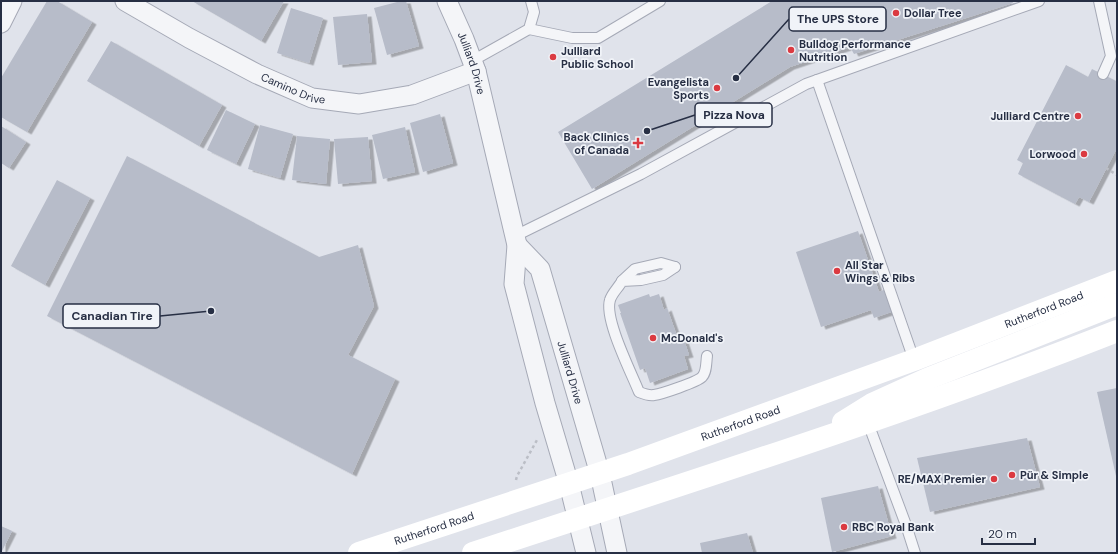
<svg xmlns="http://www.w3.org/2000/svg" width="1118" height="554" viewBox="0 0 1118 554" font-family="'DM Sans',sans-serif">
  <style>
    .building { fill: #b7bcc9; filter: url(#shadow) }
    .lines { fill: none; stroke-linecap: round; stroke-linejoin: round }
    .service-casing { stroke: #a5a9b6; stroke-width: 12 }
    .minor-casing { stroke: #a5a9b6; stroke-width: 21 }
    .path { stroke: #bbbec6; stroke-width: 2.5; stroke-dasharray: 3 3; stroke-linecap: butt }
    .service { stroke: #f4f5f8; stroke-width: 10 }
    .minor { stroke: #f4f5f8; stroke-width: 19 }
    .secondary { stroke: #fff; stroke-width: 22 }
    .poi-dot { fill: #db3a41; stroke: #f0f3f8; stroke-width: 1.5 }
    .labels { text-anchor: middle; dominant-baseline: central; stroke-width: 3.5; stroke-linejoin: round; paint-order: stroke }
    .poi-label { font-size: 11px; font-weight: bold; fill: #272f44; stroke: #f0f3f8; text-anchor: start }
    .street-label { font-size: 11px; fill: #272f44; stroke: #f0f3f8 }
    .leader { fill: none; stroke: #272f44; stroke-width: 1.5 }
    .callout-dot { fill: #272f44; stroke: #f0f3f8; stroke-width: 1.5 }
    .callout { fill: #f0f3f8; stroke: #272f44; stroke-width: 1.5 }
    .callout-label { font-size: 12px; text-anchor: middle; font-weight: bold; fill: #272f44 }
  </style>
  <defs>
    <filter id="shadow"><feDropShadow dx="4.5" dy="2.5" stdDeviation="0" flood-color="#0004"/></filter>
  </defs>
  <rect width="100%" height="100%" fill="#e0e3eb"/>
  <g class="building">
    <polygon points="47,1 57,1 92,22 27,132 1,117 1,78"/>
    <polygon points="192,1 284,1 261,41"/>
    <polygon points="401,1 406,1 419,46 387,55 374,8"/>
    <polygon points="772,1 1012,1 1013,3 854,54 850,47 790,67 592,189 558,132"/>
    <polygon points="291,8 323,18 309,63 277,53"/>
    <polygon points="367,14 372,62 338,65 333,17"/>
    <polygon points="111,41 222,105 199,146 87,81"/>
    <polygon points="1066,65 1088,77 1092,69 1116,81 1115,83 1117,85 1117,148 1089,202 1079,197 1075,204 1018,174 1023,163 1017,160"/>
    <polygon points="226,110 255,124 236,164 207,150"/>
    <polygon points="440,114 453,163 423,172 410,123"/>
    <polygon points="260,125 293,134 280,178 248,169"/>
    <polygon points="1,126 26,142 9,168 1,163"/>
    <polygon points="405,127 415,172 383,179 372,135"/>
    <polygon points="297,136 330,139 326,184 292,180"/>
    <polygon points="368,137 372,181 338,184 334,139"/>
    <polygon points="127,156 319,257 358,245 374,306 348,355 395,379 352,474 47,316"/>
    <polygon points="57,180 90,198 45,285 11,266"/>
    <polygon points="858,231 879,292 886,289 894,311 874,318 871,310 821,327 796,252"/>
    <polygon points="649,294 650,297 659,294 664,310 667,308 678,339 683,337 689,355 684,356 688,369 650,383 645,368 640,370 620,313 621,313 618,305"/>
    <polygon points="1117,388 1117,476 1116,476 1097,392"/>
    <polygon points="1027,438 1040,487 930,512 917,458"/>
    <polygon points="878,486 892,536 832,552 821,498"/>
    <polygon points="1,526 12,531 1,553"/>
    <polygon points="747,533 753,553 702,553 700,543"/>
  </g>
  <g class="lines">
    <defs>
      <g id="service">
        <polyline points="1099,1 1111,56 1103,74"/>
        <polyline points="529,29 572,38 598,38 660,1"/>
        <polyline points="472,61 529,29 534,12 531,1"/>
        <polyline points="817,80 914,360"/>
        <polyline points="515,236 641,174 806,84 1039,1"/>
        <path d="M675,267L663,275L641,280L622,281C619,287 612,293 610,300C604,319 631,372 639,392C644,394 649,396 654,395C662,394 697,382 702,377C707,372 706,362 707,356"/>
        <polyline points="622,281 635,269 661,263 675,267"/>
        <polyline points="868,423 906,525 915,553"/>
      </g>
      <g id="minor">
        <path id="s1" d="M125,1L189,38L257,74L312,98L359,104L412,95L476,71"/>
        <path id="s2" d="M447,1L464,39L476,71L517,245L514,284L545,403L569,484L586,553"/>
        <polyline points="1,23 12,1"/>
        <path id="s3" d="M517,245L540,269L600,474L617,553"/>
      </g>
    </defs>
    <use href="#service" class="service-casing"/>
    <use href="#minor" class="minor-casing"/>
    <g class="path">
      <polyline points="1106,168 1117,175"/>
      <polyline points="516,480 517,476 537,440"/>
    </g>
    <use href="#service" class="service"/>
    <use href="#minor" class="minor"/>
    <g class="secondary">
      <polyline points="843,422 872,404 927,379 1117,304"/>
      <path id="s4" d="M359,553L628,464L914,360L1117,281"/>
      <path d="M473,553C689,482 906,414 1117,331"/>
    </g>
  </g>
  <g class="poi-dot">
    <circle cx="896" cy="13" r="4"/>
    <circle cx="791" cy="50" r="4"/>
    <circle cx="553" cy="57" r="4"/>
    <circle cx="717" cy="88" r="4"/>
    <circle cx="1078" cy="116" r="4"/>
    <path d="M636 137h4v4h4v4h-4v4h-4v-4h-4v-4h4z"/>
    <circle cx="1084" cy="154" r="4"/>
    <circle cx="837" cy="271" r="4"/>
    <circle cx="653" cy="338" r="4"/>
    <circle cx="1012" cy="475" r="4"/>
    <circle cx="994" cy="479" r="4"/>
    <circle cx="844" cy="527" r="4"/>
  </g>
  <g class="labels">
    <g class="poi-label">
      <text x="904" y="13">Dollar Tree</text>
      <text x="799" y="44">Bulldog Performance<tspan x="799" dy="13">Nutrition</tspan></text>
      <text x="561" y="51">Julliard<tspan x="561" dy="13">Public School</tspan></text>
      <text x="709" y="82" text-anchor="end">Evangelista<tspan x="709" dy="13">Sports</tspan></text>
      <text x="1070" y="116" text-anchor="end">Julliard Centre</text>
      <text x="629" y="137" text-anchor="end">Back Clinics<tspan x="629" dy="13">of Canada</tspan></text>
      <text x="1076" y="154" text-anchor="end">Lorwood</text>
      <text x="845" y="265">All Star<tspan x="845" dy="13">Wings &amp; Ribs</tspan></text>
      <text x="661" y="338">McDonald's</text>
      <text x="1020" y="475">Pür &amp; Simple</text>
      <text x="986" y="479" text-anchor="end">RE/MAX Premier</text>
      <text x="852" y="527">RBC Royal Bank</text>
    </g>
    <g class="street-label">
      <text stroke="none"><textPath href="#s2" startOffset="67">Julliard Drive</textPath></text>
      <text stroke="none"><textPath href="#s1" startOffset="190">Camino Drive</textPath></text>
      <text stroke="none"><textPath href="#s4" startOffset="727">Rutherford Road</textPath></text>
      <text stroke="none"><textPath href="#s3" startOffset="141">Julliard Drive</textPath></text>
      <text stroke="none"><textPath href="#s4" startOffset="403">Rutherford Road</textPath></text>
      <text stroke="none"><textPath href="#s4" startOffset="79">Rutherford Road</textPath></text>
    </g>
  </g>
  <path class="leader" d="M736 78L789 19M647 131L695 115M211 311L160 316"/>
  <g class="callout-dot">
    <circle cx="736" cy="78" r="4"/>
    <circle cx="647" cy="131" r="4"/>
    <circle cx="211" cy="311" r="4"/>
  </g>
  <g class="callout">
    <rect x="789" y="7" width="97" height="24" rx="4"/>
    <rect x="695" y="103" width="77" height="24" rx="4"/>
    <rect x="63" y="304" width="97" height="24" rx="4"/>
  </g>
  <g class="callout-label">
    <text x="838" y="23">The UPS Store</text>
    <text x="734" y="119">Pizza Nova</text>
    <text x="112" y="320">Canadian Tire</text>
  </g>
  <rect width="1118" height="554" fill="none" stroke="#272f44" stroke-width="4"/>
  <path d="M982 538v6h53v-6" fill="none" stroke="#272f44" stroke-width="2"/>
  <text x="988" y="538" font-size="12" fill="#272f44" stroke="#f0f3f8" stroke-width="3" paint-order="stroke">20 m</text>
</svg>
